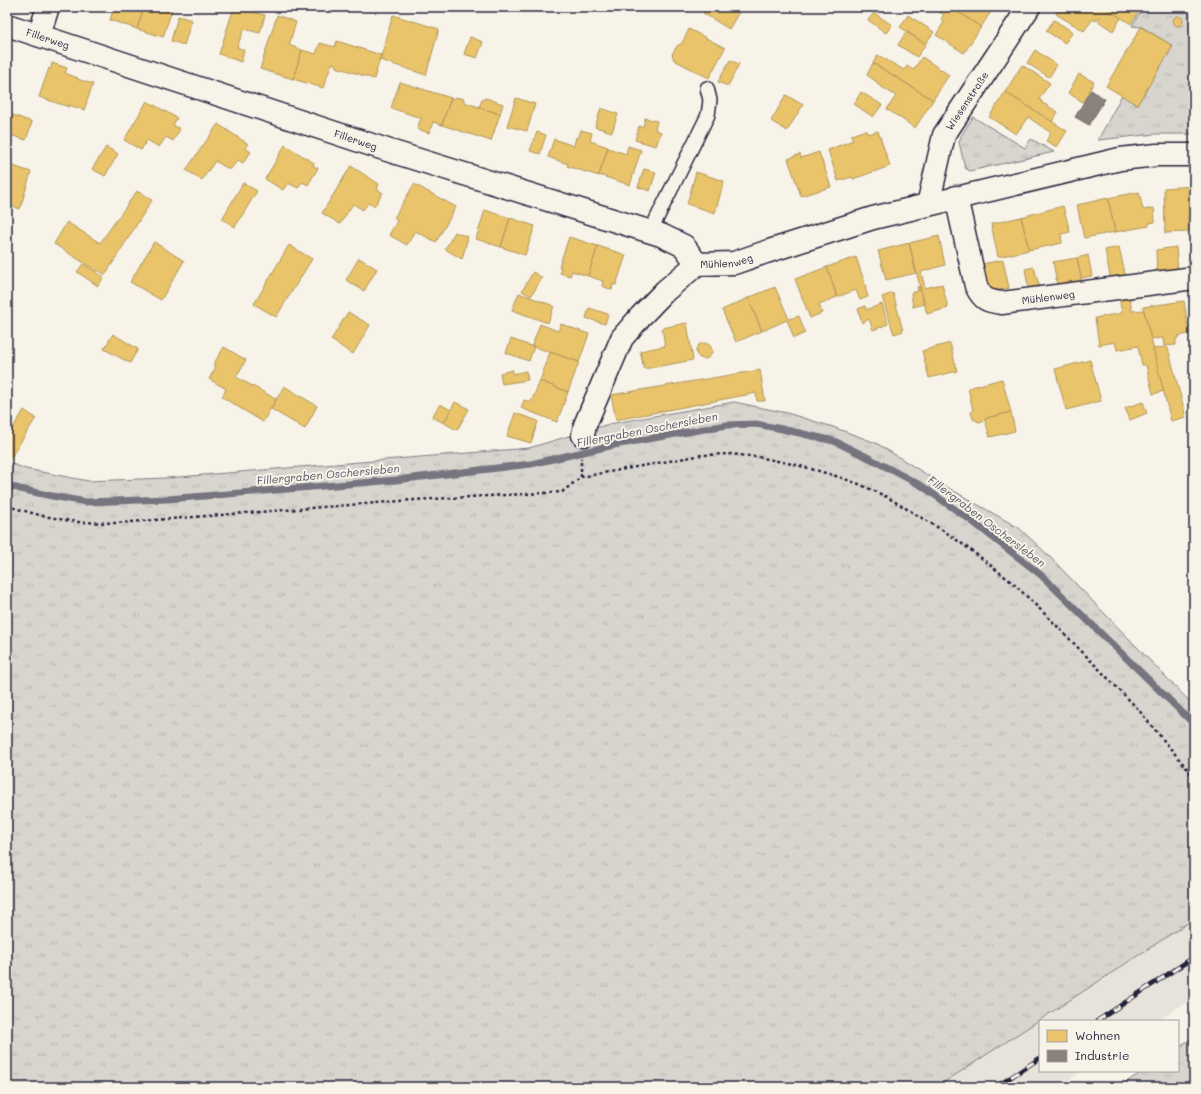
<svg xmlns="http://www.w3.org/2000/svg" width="1201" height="1094" viewBox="0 0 1201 1094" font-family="Mali,sans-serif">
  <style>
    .built { fill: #e7e3db }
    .grass { fill: url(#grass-tufts); stroke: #7d7c85 }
    .homes { fill: #e9c46a; stroke: #ad935c }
    .industry { fill: #8a817c; stroke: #6b6468 }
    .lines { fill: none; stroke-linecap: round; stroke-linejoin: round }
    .stream { stroke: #76747f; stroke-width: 7 }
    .service-casing { stroke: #22223b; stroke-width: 16 }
    .minor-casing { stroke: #22223b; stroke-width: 25 }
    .path { stroke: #22223b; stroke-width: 2.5; stroke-dasharray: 3 3; stroke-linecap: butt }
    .service { stroke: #f7f3e8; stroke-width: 13 }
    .minor { stroke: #f7f3e8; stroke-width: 22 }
    .rail-casing { stroke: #22223b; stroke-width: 4.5 }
    .rail { stroke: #f7f3e8; stroke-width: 3; stroke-dasharray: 9; stroke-linecap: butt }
    .labels { text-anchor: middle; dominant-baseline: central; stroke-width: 4; stroke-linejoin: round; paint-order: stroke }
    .street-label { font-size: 10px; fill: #22223b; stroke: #f7f3e8 }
    .water-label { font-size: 11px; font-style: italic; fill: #535263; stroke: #f7f3e8 }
  </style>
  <defs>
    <pattern id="grass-tufts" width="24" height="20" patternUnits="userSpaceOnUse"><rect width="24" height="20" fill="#d8d5cf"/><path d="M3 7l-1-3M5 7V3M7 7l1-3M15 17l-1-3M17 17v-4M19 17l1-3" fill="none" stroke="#b9b7b3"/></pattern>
  </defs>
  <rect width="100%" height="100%" fill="#f7f3e8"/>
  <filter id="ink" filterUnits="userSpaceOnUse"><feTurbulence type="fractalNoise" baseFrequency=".025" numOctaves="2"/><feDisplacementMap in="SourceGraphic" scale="8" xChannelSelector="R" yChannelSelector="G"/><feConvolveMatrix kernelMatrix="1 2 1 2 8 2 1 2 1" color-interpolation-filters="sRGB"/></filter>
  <g filter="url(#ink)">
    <polygon class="built" points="1194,919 1194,997 1158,1021 1040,1021 1040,1071 1083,1071 1058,1087 937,1087"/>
    <g class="grass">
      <polygon points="1143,7 1194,7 1194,134 1156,134 1098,140 1122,95 1137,105 1173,46 1142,27 1132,26"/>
      <polygon points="973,117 1025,148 1031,139 1054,152 970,171 965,168 959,142 961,136"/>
      <polygon points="734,402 787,413 833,427 876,443 945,486 1019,528 1048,555 1194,706 1194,919 937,1087 7,1087 7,462 26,469 88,481 167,478 529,448 609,424"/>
      <polygon points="1194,1037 1194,1087 1119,1087 1143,1071 1178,1071 1178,1047"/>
    </g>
    <g class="homes">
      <polygon points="114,7 144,7 137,29 110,20"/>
      <polygon points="144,7 173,7 163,37 137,29"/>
      <polygon points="234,7 253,7 252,12 265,15 260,33 244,29 237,47 244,50 241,62 219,54"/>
      <polygon points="707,7 742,7 729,29 703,13"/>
      <polygon points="932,7 951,7 981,27 964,53 936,35 944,22 941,19 944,15"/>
      <polygon points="951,7 994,7 981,27"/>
      <polygon points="1061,7 1104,7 1121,18 1113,31 1098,21 1100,18 1099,16 1096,21 1093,19 1084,31 1056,14"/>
      <polygon points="1104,7 1123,7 1127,9 1129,7 1141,7 1131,24"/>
      <polygon points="874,13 892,25 886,33 868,20"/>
      <polygon points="277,15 296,22 289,45 302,50 293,79 260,69"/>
      <polygon points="393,15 439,29 426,75 380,60"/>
      <polygon points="908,15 934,32 925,44 900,27"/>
      <circle cx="1178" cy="21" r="5"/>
      <polygon points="178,16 192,20 184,45 171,41"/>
      <polygon points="1054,20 1073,32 1065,43 1046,31"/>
      <polygon points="1141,27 1173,46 1137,105 1106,86"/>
      <polygon points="689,29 725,48 709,78 674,60 672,54 677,46 682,43"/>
      <polygon points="906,32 926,44 917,57 898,45"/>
      <polygon points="470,37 483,42 477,58 464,54"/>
      <polygon points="337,41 381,55 374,79 336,67 336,65 332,63 323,88 293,79 302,50 316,54 320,43 335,47"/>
      <polygon points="1035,50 1057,65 1049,77 1027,63"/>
      <polygon points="878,55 904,70 907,66 913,70 922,57 949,75 933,100 873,63"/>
      <polygon points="730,60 739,64 728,86 718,82"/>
      <polygon points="52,63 67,68 65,73 78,78 77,79 93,84 84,110 69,105 69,107 39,97 49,68 51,69"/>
      <polygon points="873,63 933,100 915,128 887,109 896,96 877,84 878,83 867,75"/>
      <polygon points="1022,65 1050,83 1039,99 1042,101 1041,102 1058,112 1052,122 1005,92"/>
      <polygon points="1079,74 1094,82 1083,102 1068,93"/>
      <polygon points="400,82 451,98 442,125 433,122 429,133 417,129 421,118 391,108"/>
      <polygon points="861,92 882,105 873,117 854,104"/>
      <polygon points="1005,92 1067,131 1057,147 1046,141 1051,133 1028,117 1016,134 989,117"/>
      <polygon points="786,95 803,105 787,131 771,121"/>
      <polygon points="456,97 464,99 464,102 500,114 491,141 442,125 451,98 454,99"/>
      <polygon points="486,98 503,104 500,114 479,107 482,100"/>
      <polygon points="516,98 535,104 527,131 507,126"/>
      <polygon points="147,101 177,118 173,125 180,129 173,141 166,137 159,147 147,140 141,150 124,140"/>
      <polygon points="601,108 618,114 612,132 595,127"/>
      <polygon points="7,113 32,122 26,140 7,134"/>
      <polygon points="645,118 657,121 655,130 661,132 656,146 635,140 639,126 643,127"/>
      <polygon points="218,124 248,144 245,148 251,152 243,163 238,160 230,170 215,161 202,180 186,170"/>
      <polygon points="581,130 592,133 590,141 608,147 599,176 567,166 568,164 548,157 554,139 574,146 576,137 579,137"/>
      <polygon points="866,130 868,134 878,131 890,166 853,179 852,177 838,181 828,150 853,140 851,135"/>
      <polygon points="537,132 546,135 540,154 530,151"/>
      <polygon points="285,145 314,163 313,166 318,168 308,185 302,182 298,188 288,183 283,190 265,179"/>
      <polygon points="628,146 641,150 630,185 599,175 608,148 626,154"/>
      <polygon points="106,147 118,154 105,176 92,169"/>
      <polygon points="819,152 831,187 801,196 788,159 800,154 801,158"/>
      <polygon points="7,164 31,172 20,209 7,204"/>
      <polygon points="351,166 379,184 377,189 383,193 374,206 368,203 363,210 353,204 340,224 322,213"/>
      <polygon points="644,169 656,172 650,191 638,187"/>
      <polygon points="696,172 724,181 715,213 687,204"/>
      <polygon points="243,183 257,191 235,227 222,219"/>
      <polygon points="414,184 456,207 436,242 415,231 407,245 389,235 397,221 394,218"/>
      <polygon points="1194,186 1194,216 1188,217 1188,232 1165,233 1164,188"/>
      <polygon points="137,191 152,200 105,275 98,270 97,271 54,244 67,222 100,243"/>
      <polygon points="1139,192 1143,210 1154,208 1155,222 1149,223 1149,226 1115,232 1108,198"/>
      <polygon points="1108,198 1115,232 1084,238 1077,205"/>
      <polygon points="1063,206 1070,232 1061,234 1062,243 1029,250 1021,217"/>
      <polygon points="485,210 510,218 501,247 476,239"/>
      <polygon points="1021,217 1029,250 998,257 991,224"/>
      <polygon points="510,218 535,226 525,255 501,247"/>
      <polygon points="455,232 468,237 462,259 445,249"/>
      <polygon points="939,236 945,265 921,272 925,288 942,284 948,308 927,314 909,243"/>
      <polygon points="569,237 598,246 588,276 572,271 570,276 560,273 561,267 559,267"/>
      <polygon points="154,242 184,261 161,300 130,282"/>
      <polygon points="909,243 916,273 886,280 878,251"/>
      <polygon points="289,245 312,259 276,317 254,304"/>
      <polygon points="598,246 626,255 616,285 613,284 612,290 602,286 603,281 588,276"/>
      <polygon points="1119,247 1126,279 1111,281 1105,250"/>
      <polygon points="1176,247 1178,272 1157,275 1156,250"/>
      <polygon points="1088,255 1092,276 1081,278 1077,258"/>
      <polygon points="856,257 866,287 865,287 868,297 860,300 856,290 837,297 827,267"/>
      <polygon points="359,258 377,269 364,291 346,280"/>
      <polygon points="1077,258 1082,283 1058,288 1053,262"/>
      <polygon points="1003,260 1009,288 988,292 982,264"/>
      <polygon points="83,264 104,277 98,286 77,272"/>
      <polygon points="827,267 837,297 819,304 822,313 810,318 795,279"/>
      <polygon points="1034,267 1040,289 1029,291 1025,269"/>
      <polygon points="533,272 542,278 531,296 522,291"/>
      <polygon points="919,286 924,304 913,307 911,293 918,291 917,287"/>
      <polygon points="775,287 789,319 799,316 805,333 794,338 787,320 762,331 748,298"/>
      <polygon points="519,293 554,306 548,323 512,310"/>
      <polygon points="893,293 903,331 894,334 882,297"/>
      <polygon points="1129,295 1132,311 1144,310 1164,391 1153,394 1146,365 1142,365 1138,346 1117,350 1115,342 1099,345 1095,318 1122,313 1119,297"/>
      <polygon points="748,298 762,331 736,342 722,310"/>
      <polygon points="1184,301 1189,334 1178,336 1178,338 1176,339 1176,345 1164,346 1163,338 1151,339 1143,307"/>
      <polygon points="882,304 888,324 873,330 869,319 862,323 858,309 865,306 866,310"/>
      <polygon points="589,308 608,314 605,324 586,318"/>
      <polygon points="348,312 370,325 353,354 331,340"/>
      <polygon points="687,323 693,360 644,369 640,351 665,346 662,328"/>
      <polygon points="540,324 558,331 561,324 589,334 579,362 532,346"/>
      <polygon points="113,334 138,349 130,363 104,349"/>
      <polygon points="511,339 534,347 529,361 506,353"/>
      <circle cx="704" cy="351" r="8"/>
      <polygon points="950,343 957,371 929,378 922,351"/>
      <polygon points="224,347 246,360 236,377 276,399 263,422 222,397 226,389 209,379 216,367 213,365"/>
      <polygon points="1164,347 1168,348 1186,417 1171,421 1153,349"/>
      <polygon points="550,352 579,362 568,392 540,381"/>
      <polygon points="1090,360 1101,401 1066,410 1055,369"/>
      <polygon points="513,370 513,374 526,371 528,380 502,384 500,373"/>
      <polygon points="760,370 765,401 757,401 756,393 616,420 611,395"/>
      <polygon points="1002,379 1011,412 987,418 985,420 979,422 973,419 971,412 973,410 968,388"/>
      <polygon points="540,381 568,392 557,422 521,408 524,400 531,402"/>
      <polygon points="284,386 317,406 305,429 271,409"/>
      <polygon points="455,402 469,409 457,430 444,423"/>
      <polygon points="1143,402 1147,413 1130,420 1125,408"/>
      <polygon points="440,404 451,410 444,423 432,417"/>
      <polygon points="24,410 36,418 9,460 7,460 7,437"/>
      <polygon points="1011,412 1015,431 990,437 985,420 987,418"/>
      <polygon points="515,413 538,421 531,443 507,436"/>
    </g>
    <polygon class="industry" points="1091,90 1105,99 1089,125 1075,117"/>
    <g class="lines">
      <polyline class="stream" points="7,485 20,489 52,496 86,502 168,499 396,480 531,464 614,445 727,425 756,424 782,429 834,441 869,458 922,486 973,522 1041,575 1194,724"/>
      <defs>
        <polyline id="service" points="650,232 708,115 710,100 707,88"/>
        <g id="minor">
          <path id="s1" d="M7,25L390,151L661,235L684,246L697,264"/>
          <polyline points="39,35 48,7"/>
          <path id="s2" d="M956,197L976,286C983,300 987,301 1002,303L1194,278"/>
          <path id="s3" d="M928,205L944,135L1029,7"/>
          <path id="s4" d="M583,435L585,425L622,338L641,316L665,291L697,264L734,263L766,252L873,218L1120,159L1157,155H1194"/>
        </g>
      </defs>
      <use href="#service" class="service-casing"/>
      <use href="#minor" class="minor-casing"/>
      <g class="path">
        <polyline points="581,477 581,458"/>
        <polyline points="7,506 43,516 77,522 117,523 414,500 562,492 581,477 702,455 730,454 758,457 797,465 833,475 859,484 887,497 947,533 980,557 1014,584 1052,621 1137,708 1194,777"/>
      </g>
      <use href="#service" class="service"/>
      <use href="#minor" class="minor"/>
      <defs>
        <g id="rail">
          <polyline points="1097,1021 1194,957"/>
          <polyline points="996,1087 1040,1058"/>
        </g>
      </defs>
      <use href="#rail" class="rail-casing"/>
      <use href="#rail" class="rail"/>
    </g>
  </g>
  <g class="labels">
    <g class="street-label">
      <text stroke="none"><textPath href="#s1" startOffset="43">Fillerweg</textPath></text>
      <text stroke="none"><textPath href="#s3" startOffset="113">Wiesenstraße</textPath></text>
      <text stroke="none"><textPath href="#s1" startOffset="367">Fillerweg</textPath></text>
      <text stroke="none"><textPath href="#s4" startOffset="240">Mühlenweg</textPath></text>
      <text stroke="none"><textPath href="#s2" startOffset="171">Mühlenweg</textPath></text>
    </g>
    <g class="water-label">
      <text transform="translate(647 429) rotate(-11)">Fillergraben Oschersleben</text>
      <text transform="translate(328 474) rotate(-5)">Fillergraben Oschersleben</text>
      <text transform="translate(987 521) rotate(37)">Fillergraben Oschersleben</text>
    </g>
  </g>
  <rect width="1201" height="1094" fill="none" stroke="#f7f3e8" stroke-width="24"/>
  <rect x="12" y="12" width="1177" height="1070" fill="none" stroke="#22223b" stroke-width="1.5" filter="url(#ink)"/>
  <rect x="1039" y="1020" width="140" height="52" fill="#f7f3e8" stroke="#a29fa3"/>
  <rect x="1047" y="1030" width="20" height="12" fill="#e9c46a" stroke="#a29fa3"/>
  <text x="1075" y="1040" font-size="12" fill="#22223b">Wohnen</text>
  <rect x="1047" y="1050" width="20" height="12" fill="#8a817c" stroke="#a29fa3"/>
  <text x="1075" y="1060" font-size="12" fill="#22223b">Industrie</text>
</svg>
